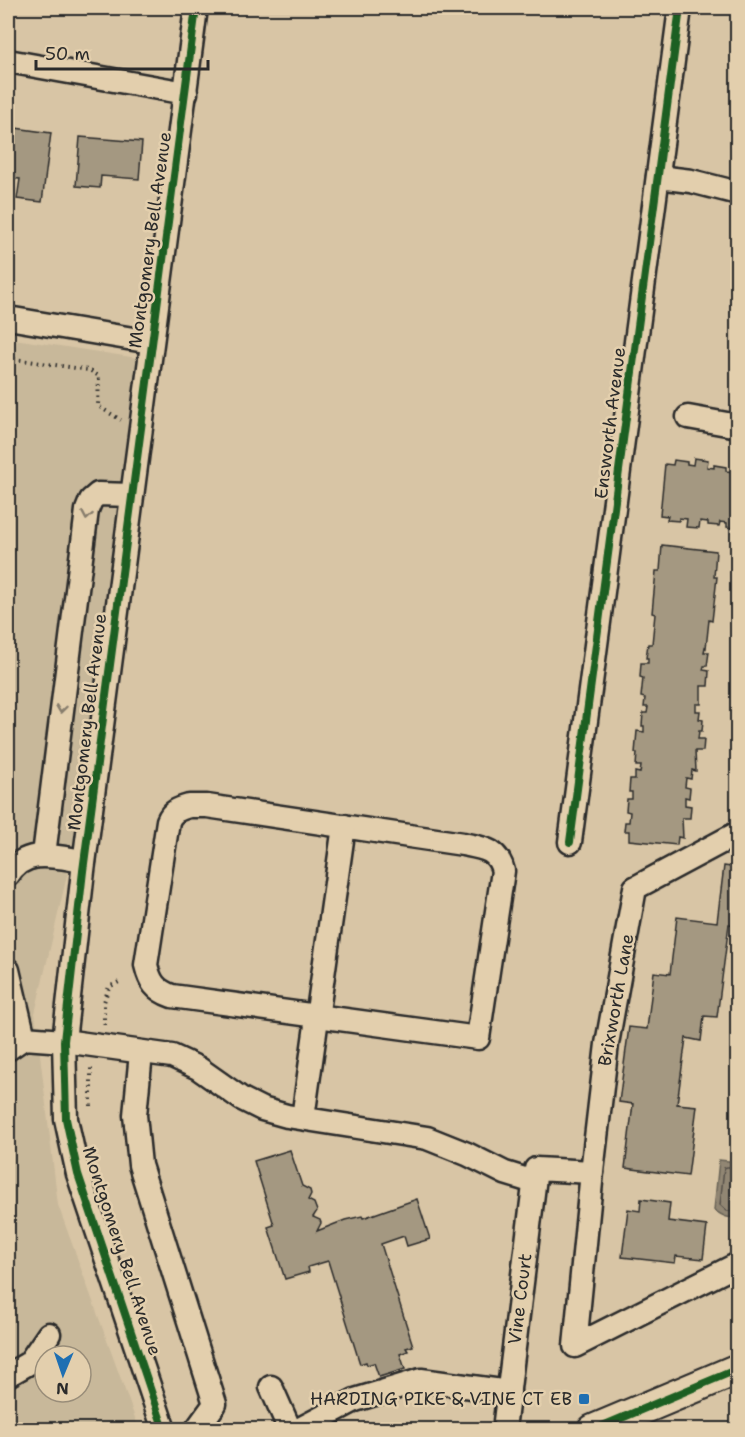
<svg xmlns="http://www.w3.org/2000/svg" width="745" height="1437" viewBox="0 0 745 1437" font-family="'Shantell Sans',sans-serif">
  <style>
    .built { fill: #c8b89a; fill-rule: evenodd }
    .water { fill: #918673; stroke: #686256; stroke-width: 1.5 }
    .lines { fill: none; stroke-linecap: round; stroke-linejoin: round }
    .shore { stroke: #544f48; stroke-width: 1.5 }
    .building { fill: #a49881; stroke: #2b2b2b; stroke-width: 1.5 }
    .minor-casing { stroke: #2b2b2b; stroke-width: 27 }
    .major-casing { stroke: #2b2b2b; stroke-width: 34 }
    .path { stroke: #2b2b2b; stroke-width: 4; stroke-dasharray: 1.5 4.5; stroke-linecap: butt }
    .minor { stroke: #e3cfad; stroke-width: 22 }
    .major { stroke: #e3cfad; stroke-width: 30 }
    .cycleway-casing { stroke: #e3cfad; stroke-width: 11 }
    .cycleway { stroke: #1b5e20; stroke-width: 8 }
    .oneway { stroke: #877d6c }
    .poi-dot { fill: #1f6fb2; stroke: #e3cfad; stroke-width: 2 }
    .labels { text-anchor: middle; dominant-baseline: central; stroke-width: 5; stroke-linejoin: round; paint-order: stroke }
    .street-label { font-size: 18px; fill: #2b2b2b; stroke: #e3cfad }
    .poi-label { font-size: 18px; fill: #2b2b2b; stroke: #e3cfad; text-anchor: end }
  </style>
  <rect width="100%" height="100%" fill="#d8c5a5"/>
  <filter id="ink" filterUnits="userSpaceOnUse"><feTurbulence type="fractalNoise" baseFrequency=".0167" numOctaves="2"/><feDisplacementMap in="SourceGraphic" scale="12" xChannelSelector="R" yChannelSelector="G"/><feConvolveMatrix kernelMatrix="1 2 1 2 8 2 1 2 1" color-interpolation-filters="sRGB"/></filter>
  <g filter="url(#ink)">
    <path class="built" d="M8,338L137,358L81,815L35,1013L58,1205L139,1429H8ZM45,1356H81V1392H45Z"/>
    <path class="water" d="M719,1160L737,1162V1216C728,1220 722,1215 714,1210Z"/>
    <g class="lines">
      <polyline class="shore" points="738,1167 727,1167 724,1168 720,1205 727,1211 738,1211"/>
    </g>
    <g class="building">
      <polygon points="8,127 51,133 42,202 17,199 20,179 8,178"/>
      <polygon points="80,137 142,142 139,179 101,176 100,188 76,186"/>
      <polygon points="694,458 708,460 707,467 714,468 714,465 726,467 726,471 734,472 733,477 738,477 738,533 733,533 733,528 727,527 727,523 720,522 719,526 708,525 708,522 700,521 699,528 686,527 687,519 679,518 679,521 667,520 668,516 660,515 665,464 673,465 674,460 687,462 687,464 693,465"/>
      <polygon points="662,545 716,551 714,577 717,577 712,621 709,620 706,648 705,647 704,652 709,652 707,666 704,666 703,670 709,671 708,686 701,686 701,704 696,704 696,711 700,711 699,719 703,720 702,731 699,731 698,739 704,739 703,751 695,751 696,771 692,770 691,779 686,778 685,787 690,788 689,798 685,797 685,805 691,806 690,818 682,818 683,838 678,837 677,845 629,840 629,831 624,831 625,822 629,822 630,812 626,811 627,799 632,799 632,792 629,792 630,779 635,779 635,772 640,773 641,766 636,766 637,753 635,753 637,731 644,732 644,726 642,726 643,713 647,713 648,707 644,707 645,698 641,697 643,678 640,677 641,663 648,663 648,658 646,658 648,644 652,644 655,614 652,613 656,571 660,571"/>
      <polygon points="724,866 738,868 738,925 729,924 717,1017 704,1016 701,1041 686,1038 677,1104 697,1106 688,1176 625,1168 633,1104 619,1102 629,1027 647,1029 654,972 670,974 677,917 717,922"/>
      <polygon points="290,1150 302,1186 310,1190 311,1194 308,1200 314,1203 317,1211 313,1217 320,1220 321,1223 317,1231 345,1220 362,1216 363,1218 417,1199 430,1239 407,1246 404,1236 381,1244 413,1346 406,1348 408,1351 400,1354 405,1369 379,1377 374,1363 367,1365 366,1362 360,1364 328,1261 308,1267 309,1272 285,1279 268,1227 274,1225 254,1161"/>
      <polygon points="641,1199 670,1203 668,1221 707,1226 703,1259 676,1256 675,1263 622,1257 628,1209 640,1211"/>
    </g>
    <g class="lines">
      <defs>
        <g id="minor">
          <polyline points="8,61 186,93"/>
          <polyline points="658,177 691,181 738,193"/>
          <polyline points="8,318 151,342"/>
          <polyline points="688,417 738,426"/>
          <path d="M189,806H207L463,844C483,848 498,849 503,871L478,1038L172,996C155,990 150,982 146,965L168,821C172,811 179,809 189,806Z"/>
          <polyline points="570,842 680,8"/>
          <polyline points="44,855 87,510 91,500 98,494 131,495"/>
          <path d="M8,875C26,847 55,857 84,861"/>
          <polyline points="8,970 24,1038"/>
          <polyline points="8,1049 24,1038 64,1041 172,1056 198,1068 242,1099 262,1109 287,1116 427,1138 467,1154 505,1173 534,1182"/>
          <polyline points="141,1053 135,1115 140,1165 215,1404 196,1430"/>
          <polyline points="303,1118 344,826"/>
          <polyline points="592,1172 575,1346 738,1264"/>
          <polyline points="8,1375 29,1363 49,1334"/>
          <polyline points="271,1387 290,1430"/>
          <polyline points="164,1430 78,1174 66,1119 64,1041 83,871 196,8"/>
          <polyline points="298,1430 355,1400 421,1380 509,1392"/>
          <polyline points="506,1430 505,1421 536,1169 592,1172 607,1044 635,888 738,833"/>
        </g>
        <polyline id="major" points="593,1430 738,1369"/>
      </defs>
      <use href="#minor" class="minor-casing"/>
      <use href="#major" class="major-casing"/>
      <g class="path">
        <polyline points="8,358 89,370 99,376 98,406 121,420"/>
        <polyline points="104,1025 104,1002 109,987 119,982"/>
        <polyline points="91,1106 91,1065"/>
      </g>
      <use href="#minor" class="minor"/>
      <use href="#major" class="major"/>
      <defs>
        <g id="cycleway">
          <polyline points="570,842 680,8"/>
          <polyline points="164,1430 78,1174 66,1119 64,1041 83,871 196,8"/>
          <polyline points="593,1430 738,1369"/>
        </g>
      </defs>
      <use href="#cycleway" class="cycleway-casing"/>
      <use href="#cycleway" class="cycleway"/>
    </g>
    <defs><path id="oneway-chevron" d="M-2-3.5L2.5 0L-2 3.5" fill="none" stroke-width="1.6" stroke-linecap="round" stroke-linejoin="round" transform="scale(1.5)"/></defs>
    <g class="oneway">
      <use href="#oneway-chevron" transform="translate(87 516) rotate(100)"/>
      <use href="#oneway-chevron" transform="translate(61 709) rotate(98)"/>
    </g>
  </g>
  <rect class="poi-dot" x="578" y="1393" width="12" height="12" rx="3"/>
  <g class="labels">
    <g class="street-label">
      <text transform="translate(150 240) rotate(-82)">Montgomery Bell Avenue</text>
      <text transform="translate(610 423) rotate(-83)">Ensworth Avenue</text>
      <text transform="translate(87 722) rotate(-83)">Montgomery Bell Avenue</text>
      <text transform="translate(616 1000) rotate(-80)">Brixworth Lane</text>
      <text transform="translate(122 1251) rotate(72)">Montgomery Bell Avenue</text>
      <text transform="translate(520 1299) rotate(-83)">Vine Court</text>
    </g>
    <g class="poi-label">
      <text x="572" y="1399">HARDING PIKE &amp; VINE CT EB</text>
    </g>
  </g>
  <rect width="745" height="1437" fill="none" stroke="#e3cfad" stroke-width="30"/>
  <rect x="15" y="15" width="715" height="1407" fill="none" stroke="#2b2b2b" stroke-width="2" filter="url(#ink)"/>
  <g transform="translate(63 1374) rotate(182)"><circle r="28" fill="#e3cfad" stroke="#998d79" stroke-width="1.5"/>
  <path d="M0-4.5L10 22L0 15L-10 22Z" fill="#1f6fb2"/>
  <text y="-9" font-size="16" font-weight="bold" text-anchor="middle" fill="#2b2b2b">N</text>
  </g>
  <path d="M36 60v9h172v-9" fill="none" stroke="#2b2b2b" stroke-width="3"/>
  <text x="45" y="60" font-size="18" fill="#2b2b2b" stroke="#e3cfad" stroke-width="4.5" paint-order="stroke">50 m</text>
</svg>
